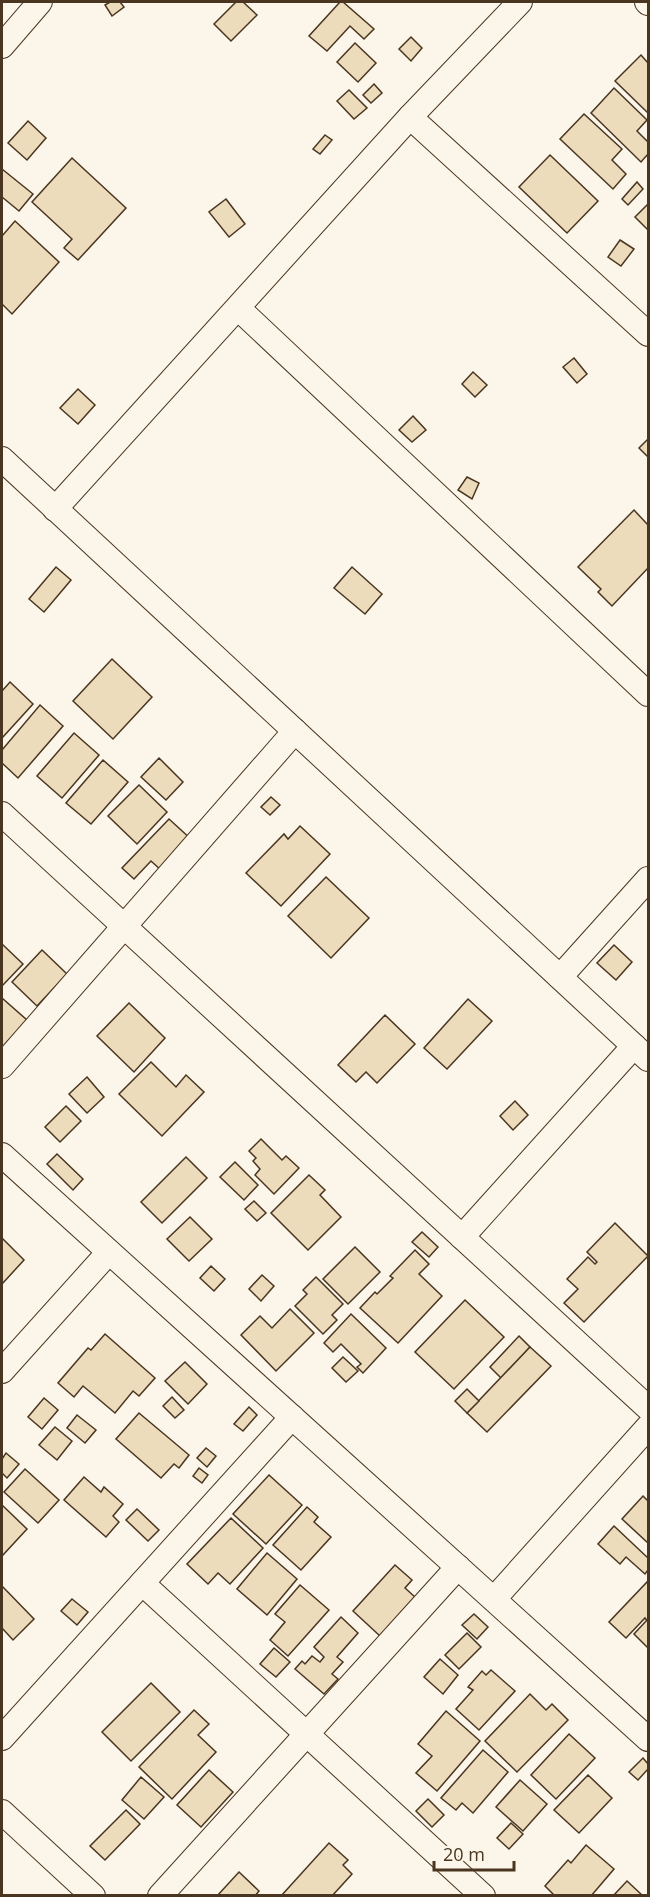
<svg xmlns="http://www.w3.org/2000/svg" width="650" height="1897" viewBox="0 0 650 1897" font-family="'Open Sans',sans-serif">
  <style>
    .building { fill: #ecdcbc; stroke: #4a3520; stroke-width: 1.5 }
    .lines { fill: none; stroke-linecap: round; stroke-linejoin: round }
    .street-casing { stroke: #4a3520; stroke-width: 26 }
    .street { stroke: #fbf6e9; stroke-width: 24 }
  </style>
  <rect width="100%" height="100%" fill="#fbf6e9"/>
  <g class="building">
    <polygon points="110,2 120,2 124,7 112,16 105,5"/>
    <polygon points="236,2 243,2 257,15 231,41 214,24"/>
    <polygon points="340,2 343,2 374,29 364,39 350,26 327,51 309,36"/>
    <polygon points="411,37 422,48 411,61 399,49"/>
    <polygon points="355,43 376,63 358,82 337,62"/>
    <polygon points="641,55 648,63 648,113 615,81"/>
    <polygon points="374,84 382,93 371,103 363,95"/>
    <polygon points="614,88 647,120 637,131 648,142 648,154 641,162 591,113"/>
    <polygon points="349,90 367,108 354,119 337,101"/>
    <polygon points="584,114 622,149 612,160 626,174 613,189 560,139"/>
    <polygon points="28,121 46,138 27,160 8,143"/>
    <polygon points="325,135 332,140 320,154 313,149"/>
    <polygon points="550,155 598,201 567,233 519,187"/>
    <polygon points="72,158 126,208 78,260 64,248 72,239 32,202"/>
    <polygon points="2,169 33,194 19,211 2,197"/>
    <polygon points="637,182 643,189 628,205 622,199"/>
    <polygon points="226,199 245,224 229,237 209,212"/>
    <polygon points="648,204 648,230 635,217"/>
    <polygon points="15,221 59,262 12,314 2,304 2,236"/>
    <polygon points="620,240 634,249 621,266 608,257"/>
    <polygon points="574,358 587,374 577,383 563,367"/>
    <polygon points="473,372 487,385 475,397 462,384"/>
    <polygon points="78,389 95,405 78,424 60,408"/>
    <polygon points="413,416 426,430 412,442 399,430"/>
    <polygon points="648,439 648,457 639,448"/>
    <polygon points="467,477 479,483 472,499 458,490"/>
    <polygon points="634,510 648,525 648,568 612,606 598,592 601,589 578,567"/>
    <polygon points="56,567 71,580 44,612 29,599"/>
    <polygon points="352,567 382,594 365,614 334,588"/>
    <polygon points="112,659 152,697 113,739 73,701"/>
    <polygon points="10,682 33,704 2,738 2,691"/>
    <polygon points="40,705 63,726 18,778 2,763 2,750"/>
    <polygon points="74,733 99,755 62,798 37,776"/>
    <polygon points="159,758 183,782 166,800 141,777"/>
    <polygon points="103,760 128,782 91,824 66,803"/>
    <polygon points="139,785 167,812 137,844 108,816"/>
    <polygon points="271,797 280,805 270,815 261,807"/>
    <polygon points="169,819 192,840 162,871 151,861 134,879 122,868"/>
    <polygon points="300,826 330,854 281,906 246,873 284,834 288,839"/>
    <polygon points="326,877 369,918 331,958 288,916"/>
    <polygon points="2,944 23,964 3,985 2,984"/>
    <polygon points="614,945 632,962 616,980 597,963"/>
    <polygon points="42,950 67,974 37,1006 12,982"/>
    <polygon points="2,998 27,1020 2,1048"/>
    <polygon points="468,999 492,1021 447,1069 424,1048"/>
    <polygon points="129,1003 165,1038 134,1072 97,1036"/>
    <polygon points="385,1015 415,1044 377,1083 366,1072 356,1082 338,1065"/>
    <polygon points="151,1062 176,1087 186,1075 204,1092 162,1136 119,1094"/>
    <polygon points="87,1077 104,1097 87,1113 69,1094"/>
    <polygon points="515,1101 528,1115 513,1130 500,1116"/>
    <polygon points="66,1106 81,1121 60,1142 45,1127"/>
    <polygon points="261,1139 282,1160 286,1156 299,1168 274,1194 255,1175 260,1169 253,1161 256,1158 249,1151"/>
    <polygon points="57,1154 83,1179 73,1190 47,1164"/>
    <polygon points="186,1157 207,1178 162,1223 141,1202"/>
    <polygon points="235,1162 258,1185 244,1200 220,1177"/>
    <polygon points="309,1175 325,1190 320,1195 341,1217 308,1250 271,1213"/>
    <polygon points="254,1201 266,1213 257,1221 245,1209"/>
    <polygon points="190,1217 212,1239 189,1261 167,1239"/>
    <polygon points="615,1223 648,1256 584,1322 564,1303 578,1289 567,1279 588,1257 595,1264 597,1262 587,1252"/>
    <polygon points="422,1232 438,1247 429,1257 412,1242"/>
    <polygon points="2,1238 24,1260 2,1284"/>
    <polygon points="355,1247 380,1272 348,1304 323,1279"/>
    <polygon points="415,1250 429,1264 419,1274 442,1296 398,1343 360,1308 375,1292 377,1294 393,1278 390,1276"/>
    <polygon points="211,1266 225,1279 214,1291 200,1278"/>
    <polygon points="262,1275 274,1286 261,1301 249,1289"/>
    <polygon points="316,1277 343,1304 332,1315 337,1320 323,1334 295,1306 307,1294 303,1290"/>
    <polygon points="465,1300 504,1337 454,1389 415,1352"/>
    <polygon points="290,1309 314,1333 276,1371 241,1335 260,1316 272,1328"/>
    <polygon points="351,1314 386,1348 363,1373 357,1367 361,1364 341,1344 333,1352 324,1343"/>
    <polygon points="105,1334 155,1378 139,1396 133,1391 115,1413 83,1386 74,1397 58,1383 88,1348 91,1350"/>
    <polygon points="519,1336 530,1347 501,1378 490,1367"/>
    <polygon points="530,1347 551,1366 487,1432 467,1413"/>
    <polygon points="343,1357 358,1371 346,1382 332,1368"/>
    <polygon points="185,1362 207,1384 188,1404 165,1381"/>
    <polygon points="467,1389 479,1401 467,1413 455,1401"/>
    <polygon points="172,1397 184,1410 175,1418 163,1406"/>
    <polygon points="44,1398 58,1410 42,1429 28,1417"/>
    <polygon points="249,1407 257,1415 243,1431 234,1424"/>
    <polygon points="139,1413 189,1455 179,1468 174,1464 161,1478 116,1439"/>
    <polygon points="77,1415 96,1430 85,1443 67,1428"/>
    <polygon points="55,1427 72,1441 57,1460 39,1445"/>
    <polygon points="206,1448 216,1456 207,1467 197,1458"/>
    <polygon points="6,1453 19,1464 7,1478 2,1473 2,1459"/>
    <polygon points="199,1468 208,1475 202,1483 193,1476"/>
    <polygon points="25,1469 59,1500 38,1523 4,1492"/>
    <polygon points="269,1475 302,1505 266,1544 233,1514"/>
    <polygon points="84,1477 101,1492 104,1487 123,1504 113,1516 119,1522 106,1537 64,1500"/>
    <polygon points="643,1496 648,1501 648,1543 622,1519"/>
    <polygon points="2,1505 27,1529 2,1556"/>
    <polygon points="307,1507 318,1517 314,1522 331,1537 301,1570 273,1545"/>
    <polygon points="137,1509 159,1530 148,1541 126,1520"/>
    <polygon points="231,1518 263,1548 230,1584 218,1573 208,1584 187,1564"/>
    <polygon points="614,1526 648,1558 648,1570 645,1574 626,1557 620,1564 598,1544"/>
    <polygon points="267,1553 297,1579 267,1615 237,1589"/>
    <polygon points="395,1565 412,1580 405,1588 415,1597 380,1636 353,1611"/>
    <polygon points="648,1581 648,1622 645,1618 626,1638 609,1622"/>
    <polygon points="300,1585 329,1610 288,1656 270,1640 285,1622 275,1614"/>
    <polygon points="2,1586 34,1619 13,1640 2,1628"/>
    <polygon points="72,1599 88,1612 77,1625 61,1611"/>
    <polygon points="474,1614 488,1627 477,1639 462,1625"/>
    <polygon points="341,1617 358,1633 337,1657 343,1662 332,1674 338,1679 324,1694 295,1669 302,1661 305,1664 312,1656 320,1662 324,1657 314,1647"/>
    <polygon points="647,1620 648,1622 648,1648 634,1634"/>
    <polygon points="467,1633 481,1647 459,1669 445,1655"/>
    <polygon points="274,1648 290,1662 276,1677 260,1664"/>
    <polygon points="440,1659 458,1675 443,1694 424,1677"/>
    <polygon points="491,1670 515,1691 479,1730 456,1709 473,1690 468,1687 482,1671 486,1675"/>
    <polygon points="151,1683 180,1712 131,1761 102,1732"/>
    <polygon points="530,1694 546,1710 552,1704 568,1720 517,1772 485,1741"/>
    <polygon points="194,1710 209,1724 198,1735 216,1752 172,1799 139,1767"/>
    <polygon points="446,1711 480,1741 437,1791 416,1773 432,1756 418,1744"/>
    <polygon points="569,1734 595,1758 556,1799 531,1775"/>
    <polygon points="483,1750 508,1772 473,1813 462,1803 456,1810 441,1798"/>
    <polygon points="643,1758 648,1764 648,1769 638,1780 629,1772"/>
    <polygon points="209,1770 233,1792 201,1827 177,1805"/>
    <polygon points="588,1775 612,1798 579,1833 554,1810"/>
    <polygon points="141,1777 164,1797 144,1819 122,1800"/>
    <polygon points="520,1780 547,1804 523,1831 496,1807"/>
    <polygon points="428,1799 444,1815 432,1827 416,1811"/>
    <polygon points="126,1810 140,1824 105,1860 90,1846"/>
    <polygon points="511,1823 523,1834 509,1849 497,1838"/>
    <polygon points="329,1843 348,1860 343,1865 352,1874 332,1896 281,1896"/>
    <polygon points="586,1845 614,1869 591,1896 555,1896 545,1886 568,1860 571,1863"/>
    <polygon points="239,1872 259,1891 255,1896 217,1896"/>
    <polygon points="627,1881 643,1896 613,1896"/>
  </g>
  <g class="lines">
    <defs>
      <g id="street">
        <polyline points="647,2 648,3"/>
        <polyline points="2,46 40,2"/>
        <polyline points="410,117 648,334"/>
        <polyline points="238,308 648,694"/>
        <polyline points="2,459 648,1059"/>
        <polyline points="55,509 410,117 520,2"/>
        <polyline points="2,814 648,1408"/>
        <polyline points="560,977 648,879"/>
        <polyline points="2,1066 295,731"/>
        <polyline points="2,1155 648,1739"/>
        <polyline points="462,1237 634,1046"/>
        <polyline points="2,1371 109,1252"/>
        <polyline points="142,1583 483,1896"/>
        <polyline points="494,1599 648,1427"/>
        <polyline points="2,1738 292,1417"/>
        <polyline points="2,1812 93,1896"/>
        <polyline points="160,1896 458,1567"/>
      </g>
    </defs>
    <use href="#street" class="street-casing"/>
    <use href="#street" class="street"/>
  </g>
  <rect width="650" height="1897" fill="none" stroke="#4a3520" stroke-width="6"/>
  <path d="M434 1861v9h80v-9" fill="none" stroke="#4a3520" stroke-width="3"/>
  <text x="443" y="1861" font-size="18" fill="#4a3520" stroke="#fbf6e9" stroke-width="4.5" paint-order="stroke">20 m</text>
</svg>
